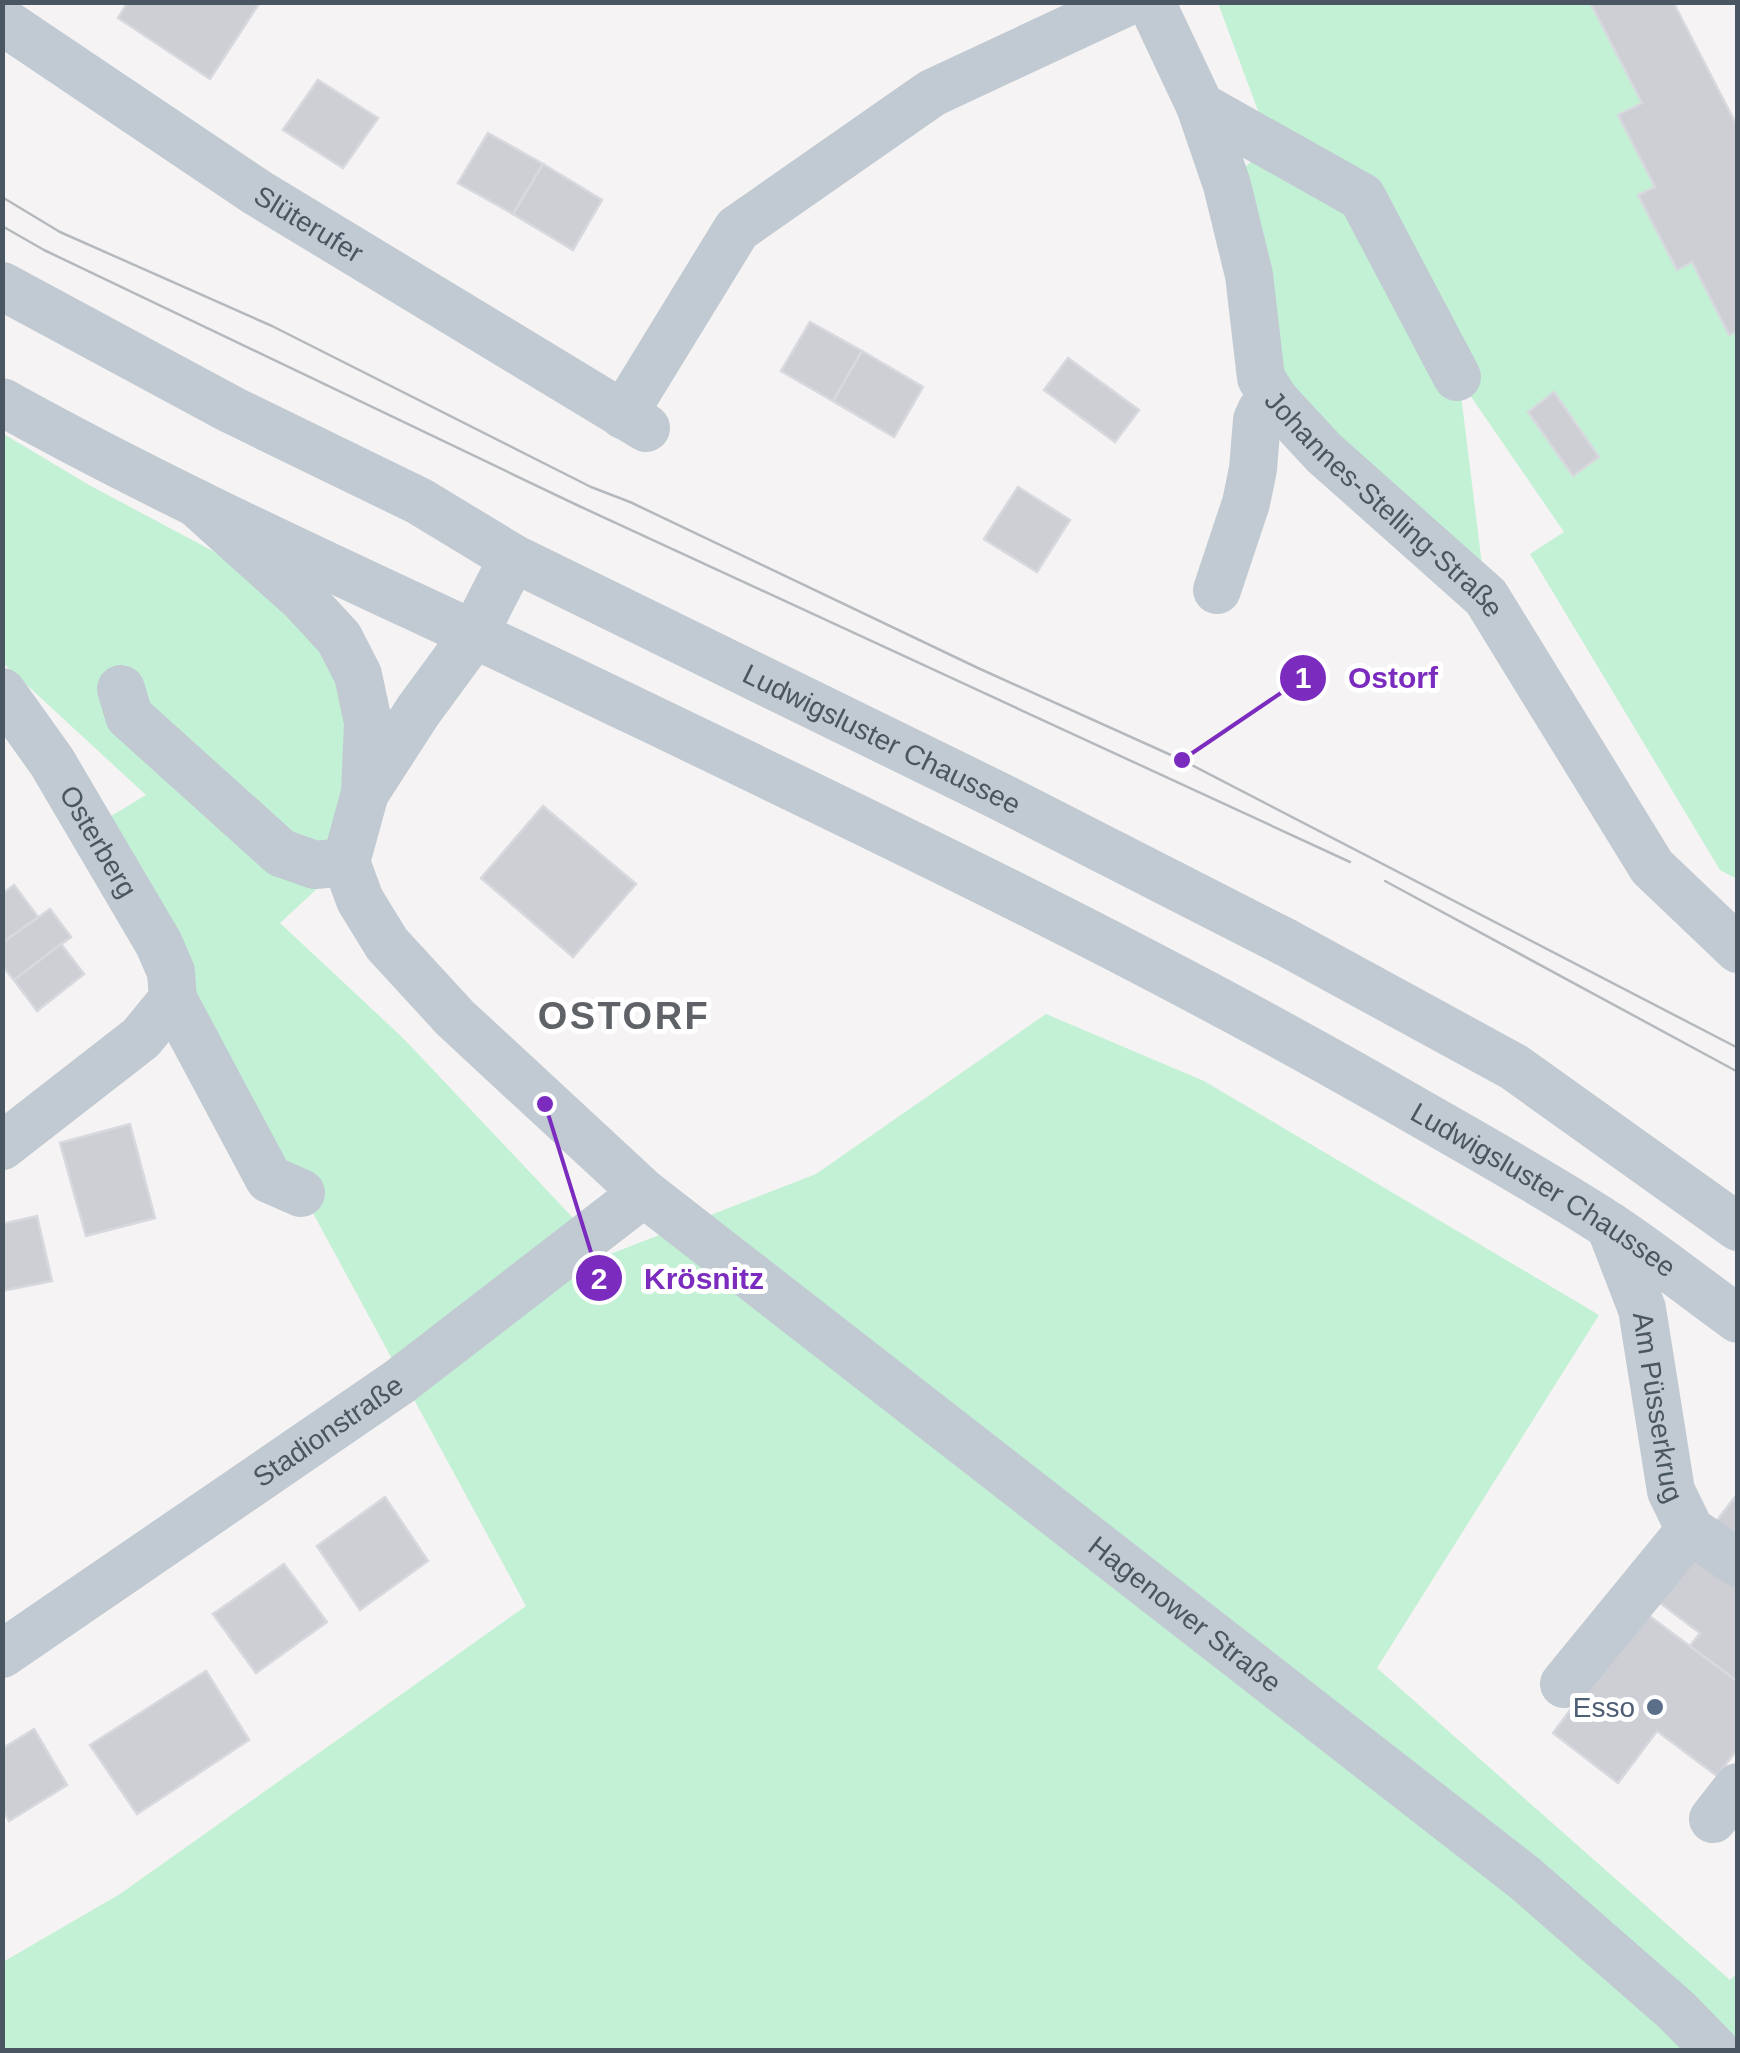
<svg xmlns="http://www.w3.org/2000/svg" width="1740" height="2053" viewBox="0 0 1740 2053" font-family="Helvetica,sans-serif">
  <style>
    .green { fill: #c3f1d5 }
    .building { fill: #cdcfd5; stroke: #d7d9de; stroke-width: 2.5 }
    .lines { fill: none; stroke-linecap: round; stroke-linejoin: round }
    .minor { stroke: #c1cad2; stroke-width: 48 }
    .tram { stroke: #b5b8bd; stroke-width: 2.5 }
    .service-dot { fill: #5c6f8a; stroke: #fff; stroke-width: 4 }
    .labels { text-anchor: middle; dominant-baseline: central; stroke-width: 10; stroke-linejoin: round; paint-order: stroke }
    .street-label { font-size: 28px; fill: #4a5661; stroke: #fff }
    .service-label { font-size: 28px; fill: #4e5e75; stroke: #fff; text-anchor: end }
    .district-label { font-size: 38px; font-weight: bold; letter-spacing: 2.5px; fill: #5f6368; stroke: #fff }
    .leader { fill: none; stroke: #7b2cbf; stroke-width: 4 }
    .callout-dot { fill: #7b2cbf; stroke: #fff; stroke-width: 4 }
    .mark-label { font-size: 30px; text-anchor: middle; font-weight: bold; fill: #fff }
    .callout-label { font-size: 30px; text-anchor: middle; font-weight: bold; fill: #7b2cbf; stroke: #fff; stroke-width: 10; stroke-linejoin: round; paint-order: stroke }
  </style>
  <rect width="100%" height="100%" fill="#f5f3f3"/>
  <g class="green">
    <polygon points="1218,3 1590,3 1642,103 1655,187 1638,196 1676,269 1692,262 1728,334 1737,331 1737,879 1720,870 1530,554 1564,532 1459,379 1486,597 1324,453 1258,336 1227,185 1270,143"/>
    <polygon points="2,433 89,485 303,599 358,675 346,862 280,923 404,1039 608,1255 816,1174 1046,1014 1204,1081 1599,1315 1377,1668 1730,1980 1737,1973 1737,2050 3,2050 3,1962 120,1894 526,1606 101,822 146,795 3,663"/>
  </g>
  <g class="building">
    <polygon points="128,2 254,2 258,5 210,79 118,18"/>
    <polygon points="1590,2 1673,2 1738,128 1738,331 1729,335 1692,262 1677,270 1638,195 1655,187 1618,115 1642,103"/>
    <polygon points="318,80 378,118 343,168 283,130"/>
    <polygon points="488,133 543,164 513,214 458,183"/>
    <polygon points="543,164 602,200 573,250 513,214"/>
    <polygon points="810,322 862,351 833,401 781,371"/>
    <polygon points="862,351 923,387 894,437 833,401"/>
    <polygon points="1068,358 1139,410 1115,442 1044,390"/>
    <polygon points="1554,392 1599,457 1573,476 1528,412"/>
    <polygon points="1018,487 1070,520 1037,572 984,539"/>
    <polygon points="543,806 636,884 573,957 481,878"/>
    <polygon points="14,885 38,917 2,943 2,894"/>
    <polygon points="50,909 71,937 14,980 2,965 2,943"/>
    <polygon points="61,944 84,974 37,1011 14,980"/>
    <polygon points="130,1124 155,1218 86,1236 60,1143"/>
    <polygon points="37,1216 52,1281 2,1291 2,1224"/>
    <polygon points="1738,1493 1738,1682 1690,1646 1700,1633 1656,1600"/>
    <polygon points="385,1497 428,1561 360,1610 317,1546"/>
    <polygon points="284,1564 327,1622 256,1673 213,1614"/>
    <polygon points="1644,1612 1738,1682 1738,1748 1717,1776 1657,1731 1618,1783 1553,1733"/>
    <polygon points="206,1671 249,1740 137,1814 90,1745"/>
    <polygon points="34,1729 67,1785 9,1821 2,1809 2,1749"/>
  </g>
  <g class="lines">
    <g class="minor">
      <path id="s1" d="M1151,2L1200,106L1227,185L1249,275L1261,378L1274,399L1324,453L1486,597L1652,867L1738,949"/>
      <path id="s2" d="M2,21L258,193L646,428"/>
      <polyline points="1200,106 1362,197 1457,377"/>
      <path id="s3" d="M2,286L232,410L419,501L513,558L1001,797L1287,943L1514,1067L1738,1227"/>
      <path id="s4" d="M2,402C187,505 380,589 570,680C849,814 1129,946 1397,1100C1468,1141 1541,1181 1610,1226C1654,1255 1695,1288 1738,1319"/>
      <polyline points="623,415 737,229 932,93 1127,2"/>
      <path id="s5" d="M196,503L303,599L339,638L358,675L368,722L365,793L346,862L360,900L387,944L455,1018L644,1193L1526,1879L1677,2011L1715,2050"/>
      <polyline points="1217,590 1246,503 1253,469 1257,420 1261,411 1274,399"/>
      <polyline points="121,689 129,716 281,853 315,865 346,862"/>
      <path id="s6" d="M2,692L52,762L159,944L171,972L173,999L141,1038L2,1146"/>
      <polyline points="367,790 418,711 473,636 513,558"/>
      <polyline points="173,999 269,1179 301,1193"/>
      <path id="s7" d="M1610,1226L1642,1309L1671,1491L1690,1530L1738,1563"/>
      <path id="s8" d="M2,1654L399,1382L644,1193"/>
      <polyline points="1564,1684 1690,1530"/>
      <polyline points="1713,1819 1738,1787"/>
    </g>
    <g class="tram">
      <polyline points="2,197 60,232 272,326 591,487 630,502 978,668 1182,760 1738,1048"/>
      <polyline points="2,226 44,250 579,506 1350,862"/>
      <polyline points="1385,881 1738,1072"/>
    </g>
  </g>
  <circle class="service-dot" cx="1655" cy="1707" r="10"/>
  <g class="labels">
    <g class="street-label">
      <text stroke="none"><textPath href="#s2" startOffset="368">Slüterufer</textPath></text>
      <text stroke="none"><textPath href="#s1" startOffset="572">Johannes-Stelling-Straße</textPath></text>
      <text stroke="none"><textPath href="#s3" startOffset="990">Ludwigsluster Chaussee</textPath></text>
      <text stroke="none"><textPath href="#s6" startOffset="178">Osterberg</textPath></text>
      <text stroke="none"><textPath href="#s4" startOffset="1732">Ludwigsluster Chaussee</textPath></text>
      <text stroke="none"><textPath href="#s7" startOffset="188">Am Püsserkrug</textPath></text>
      <text stroke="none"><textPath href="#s8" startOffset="395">Stadionstraße</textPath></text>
      <text stroke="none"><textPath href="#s5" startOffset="1565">Hagenower Straße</textPath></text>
    </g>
    <g class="service-label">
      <text x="1635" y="1707">Esso</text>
    </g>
    <g class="district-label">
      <text x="624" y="1016">OSTORF</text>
    </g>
  </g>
  <path class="leader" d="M1182 760L1303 678M545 1104L599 1278"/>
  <g class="callout-dot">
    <circle cx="1182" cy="760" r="10"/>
    <circle cx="545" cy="1104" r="10"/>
    <circle cx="1303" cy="678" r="25"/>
    <circle cx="599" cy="1278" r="25"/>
  </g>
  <g class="mark-label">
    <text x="1303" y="688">1</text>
    <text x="599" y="1289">2</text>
  </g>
  <g class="callout-label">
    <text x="1393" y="688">Ostorf</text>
    <text x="704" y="1289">Krösnitz</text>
  </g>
  <rect width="1740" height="2053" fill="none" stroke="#4a5661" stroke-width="10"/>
</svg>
